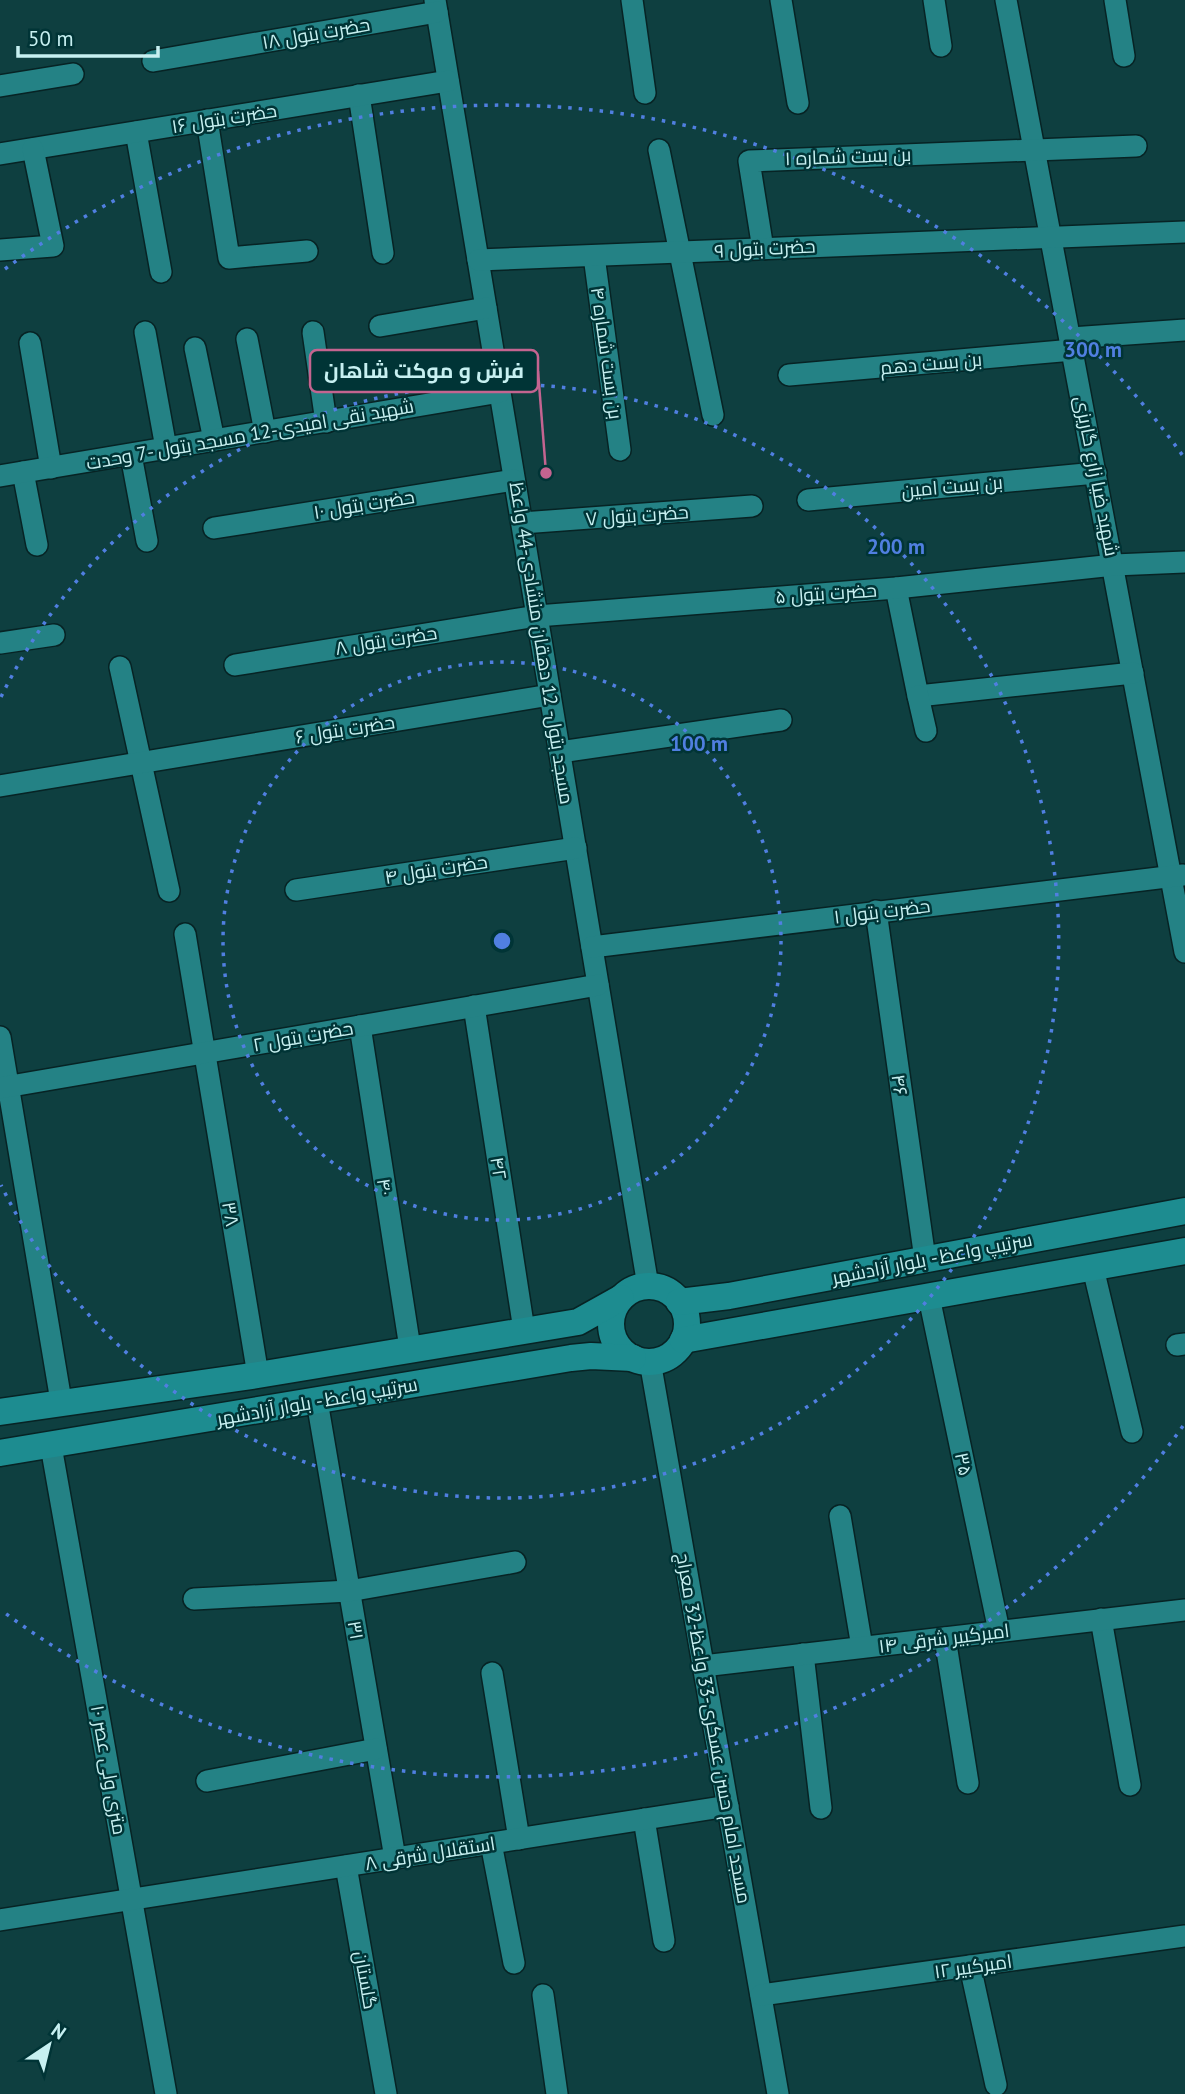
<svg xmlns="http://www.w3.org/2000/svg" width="1185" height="2094" viewBox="0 0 1185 2094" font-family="'PT Sans',Cairo,sans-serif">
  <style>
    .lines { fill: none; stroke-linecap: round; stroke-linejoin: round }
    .minor-casing { stroke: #072324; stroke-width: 24 }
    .major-casing { stroke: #072324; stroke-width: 29 }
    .minor { stroke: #248285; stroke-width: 21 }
    .major { stroke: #1d8c90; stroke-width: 26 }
    .ring { fill: none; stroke: #507fe0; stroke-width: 3.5; stroke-dasharray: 3.5 7 }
    .labels { text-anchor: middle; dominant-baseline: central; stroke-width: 5; stroke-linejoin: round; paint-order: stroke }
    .street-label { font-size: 19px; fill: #c7f0f1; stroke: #003436 }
    .centre { fill: #507fe0; stroke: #003436; stroke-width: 3.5 }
    .ring-label { font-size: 21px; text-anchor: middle; font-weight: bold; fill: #507fe0; stroke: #003436; stroke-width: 5; stroke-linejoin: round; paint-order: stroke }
    .leader { fill: none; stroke: #c46490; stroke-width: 2.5 }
    .callout-dot { fill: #c46490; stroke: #003436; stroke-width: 2.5 }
    .callout { fill: #003436; stroke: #c46490; stroke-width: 2.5 }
    .callout-label { font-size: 21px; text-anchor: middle; font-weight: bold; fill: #c7f0f1 }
  </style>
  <rect width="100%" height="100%" fill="#0e3f40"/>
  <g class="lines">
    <defs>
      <g id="minor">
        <polyline points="435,0 648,1286"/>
        <polyline points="632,0 645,93"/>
        <polyline points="781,0 798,103"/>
        <polyline points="934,0 941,46"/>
        <polyline points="1006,0 1185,952"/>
        <polyline points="1115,0 1124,56"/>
        <polyline points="153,61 437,12"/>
        <polyline points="0,86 73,74"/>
        <polyline points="359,95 383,253"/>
        <polyline points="207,120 229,258 307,251"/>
        <polyline points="136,132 161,272"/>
        <polyline points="659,150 713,415"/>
        <polyline points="0,154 448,81"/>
        <polyline points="763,249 749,161 1136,146"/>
        <polyline points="0,250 53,246 33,149"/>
        <polyline points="594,256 620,450"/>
        <polyline points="478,260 1185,232"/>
        <polyline points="380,326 486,308"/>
        <polyline points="145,332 166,448"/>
        <polyline points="313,332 326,422"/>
        <polyline points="1071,338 1185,330"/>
        <polyline points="247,339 265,432"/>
        <polyline points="30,343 51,468"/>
        <polyline points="195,348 214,440"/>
        <polyline points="789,375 1073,350"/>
        <polyline points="131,455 147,541"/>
        <polyline points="23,472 37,545"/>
        <polyline points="0,476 500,392"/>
        <polyline points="808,500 1096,473"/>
        <polyline points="522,523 752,506"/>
        <polyline points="214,528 514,480"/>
        <polyline points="896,588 918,696 1133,673"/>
        <polyline points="0,643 54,635"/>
        <polyline points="235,665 537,616 896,588 1114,565 1185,562"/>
        <polyline points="120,667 169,891"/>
        <polyline points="918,696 926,731"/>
        <polyline points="560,752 781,720"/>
        <polyline points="0,786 550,695"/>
        <polyline points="296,890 576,848"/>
        <polyline points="876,911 925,1259"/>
        <polyline points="185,934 258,1375"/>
        <polyline points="592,947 1183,875"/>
        <polyline points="474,1006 524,1330"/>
        <polyline points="360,1026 410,1348"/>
        <polyline points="0,1037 61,1401"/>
        <polyline points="0,1088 598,985"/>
        <polyline points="1093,1268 1132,1432"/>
        <polyline points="929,1297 999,1631"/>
        <polyline points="1177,1345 1185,1344"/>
        <polyline points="650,1361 778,2094"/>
        <polyline points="317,1401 395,1858"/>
        <polyline points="51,1446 166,2094"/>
        <polyline points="840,1516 862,1647"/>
        <polyline points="194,1599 349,1591 515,1562"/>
        <polyline points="1101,1619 1130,1785"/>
        <polyline points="945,1638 968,1783"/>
        <polyline points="803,1654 821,1808"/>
        <polyline points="703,1666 1185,1610"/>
        <polyline points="492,1673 519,1839"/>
        <polyline points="207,1781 376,1749"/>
        <polyline points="644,1819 664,1941"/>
        <polyline points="491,1843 514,1963"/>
        <polyline points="346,1866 386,2094"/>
        <polyline points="0,1920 728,1806"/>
        <polyline points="970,1966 996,2085"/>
        <polyline points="543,1995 557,2094"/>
        <polyline points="761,1995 1185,1936"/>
      </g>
      <g id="major">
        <circle cx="649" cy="1324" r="38"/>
        <polyline points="679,1302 729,1296 1185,1211"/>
        <polyline points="683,1340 1185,1251"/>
        <polyline points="0,1412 258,1375 578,1322 621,1298"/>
        <polyline points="0,1453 571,1358 591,1356 633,1358"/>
      </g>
    </defs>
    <use href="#minor" class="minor-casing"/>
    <use href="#major" class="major-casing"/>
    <use href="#minor" class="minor"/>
    <use href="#major" class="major"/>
  </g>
  <g class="ring">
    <circle cx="502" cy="941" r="279"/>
    <path d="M1 697A557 557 0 1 1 1 1185"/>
    <path d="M1183 1426A836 836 0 0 1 5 1613M5 269A836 836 0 0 1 1183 456"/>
  </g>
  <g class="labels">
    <g class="street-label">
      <text transform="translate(316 33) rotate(-10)">حضرت بتول ۱۸</text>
      <text transform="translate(224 118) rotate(-9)">حضرت بتول ۱۶</text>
      <text transform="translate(848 156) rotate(-2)">بن بست شماره ۱</text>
      <text transform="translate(765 248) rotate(-3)">حضرت بتول ۹</text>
      <text transform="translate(607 353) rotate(82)">بن بست شماره ۴</text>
      <text transform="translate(931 363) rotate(-5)">بن بست دهم</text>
      <text transform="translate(250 434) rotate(-10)">شهید نقی امیدی-12 مسجد بتول -7 وحدت</text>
      <text transform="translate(1097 476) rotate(79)">شهید ضیا زارع گاریزی</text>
      <text transform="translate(952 486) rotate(-5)">بن بست امین</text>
      <text transform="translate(364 504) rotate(-9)">حضرت بتول ۱۰</text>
      <text transform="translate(637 515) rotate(-4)">حضرت بتول ۷</text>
      <text transform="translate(826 593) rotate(-4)">حضرت بتول ۵</text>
      <text transform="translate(386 640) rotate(-9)">حضرت بتول ۸</text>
      <text transform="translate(542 643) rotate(81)">مسجد بتول- 12 دهقان منشادی-44 واعظ</text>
      <text transform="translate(345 729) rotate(-9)">حضرت بتول ۶</text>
      <text transform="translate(436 869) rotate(-9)">حضرت بتول ۴</text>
      <text transform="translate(882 911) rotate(-7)">حضرت بتول ۱</text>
      <text transform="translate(303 1036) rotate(-10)">حضرت بتول ۲</text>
      <text transform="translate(900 1085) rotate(82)">۴۶</text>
      <text transform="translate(499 1168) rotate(81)">۴۲</text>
      <text transform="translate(385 1187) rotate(81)">۴۰</text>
      <text transform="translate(231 1214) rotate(80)">۳۸</text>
      <text transform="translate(932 1258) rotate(-11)">سرتیپ واعظ - بلوار آزادشهر</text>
      <text transform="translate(317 1401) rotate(-10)">سرتیپ واعظ - بلوار آزادشهر</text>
      <text transform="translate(964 1464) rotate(78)">۳۵</text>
      <text transform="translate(356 1630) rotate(80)">۳۱</text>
      <text transform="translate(944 1638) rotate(-7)">۱۴ امیرکبیر شرقی</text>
      <text transform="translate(714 1728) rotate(80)">مسجد امام حسن عسکری-33 واعظ-32 معراج</text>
      <text transform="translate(109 1770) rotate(80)">۱۰ متری ولی عصر</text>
      <text transform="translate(430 1853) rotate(-9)">استقلال شرقی ۸</text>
      <text transform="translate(973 1966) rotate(-8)">امیرکبیر ۱۲</text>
      <text transform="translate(366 1980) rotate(80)">گلستان</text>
    </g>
  </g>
  <circle cx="502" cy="941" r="10" class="centre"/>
  <g class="ring-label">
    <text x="1093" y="357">300 m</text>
    <text x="896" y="554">200 m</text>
    <text x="699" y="751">100 m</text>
  </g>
  <path class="leader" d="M546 473L538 371"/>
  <circle class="callout-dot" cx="546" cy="473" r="7"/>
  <rect class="callout" x="310" y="350" width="228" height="42" rx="7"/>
  <g class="callout-label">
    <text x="424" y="378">فرش و موکت شاهان</text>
  </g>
  <g transform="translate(49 2045) rotate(35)" stroke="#003436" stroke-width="5" paint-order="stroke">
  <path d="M0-5L12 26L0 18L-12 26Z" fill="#c7f0f1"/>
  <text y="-10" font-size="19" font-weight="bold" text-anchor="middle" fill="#c7f0f1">N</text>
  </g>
  <path d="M18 46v10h140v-10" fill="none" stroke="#c7f0f1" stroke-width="3.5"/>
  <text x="28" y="46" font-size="21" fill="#c7f0f1" stroke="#003436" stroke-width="5" paint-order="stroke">50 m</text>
</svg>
